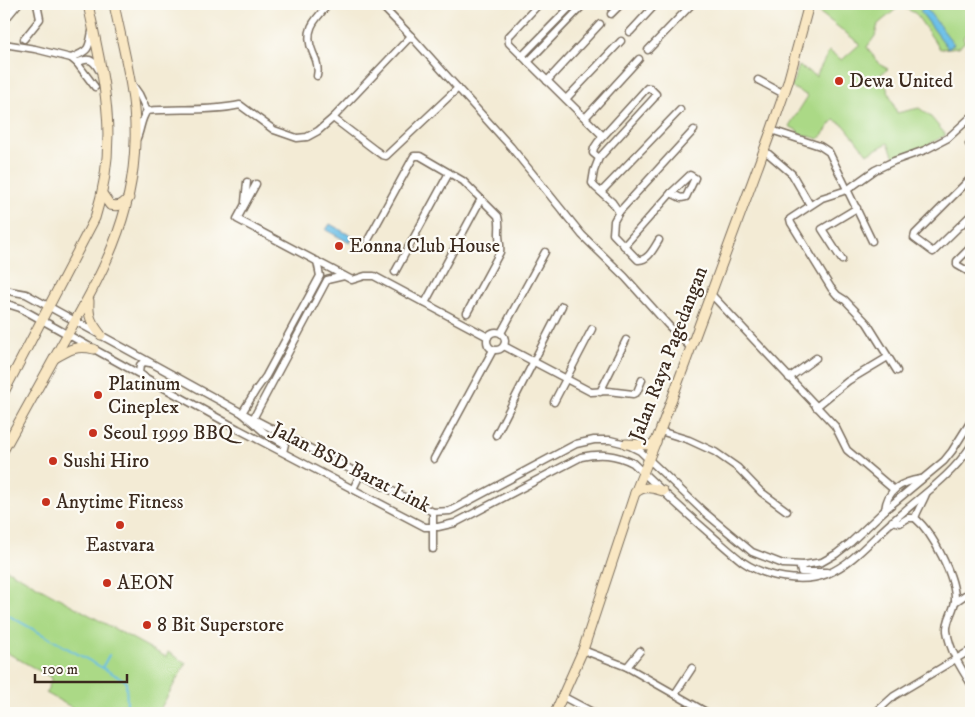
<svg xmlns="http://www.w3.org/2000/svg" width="975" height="717" viewBox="0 0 975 717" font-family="'IM FELL DW Pica',serif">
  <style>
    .green { fill: #abd986; stroke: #738252 }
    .water { fill: #6bbfe7; stroke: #537482 }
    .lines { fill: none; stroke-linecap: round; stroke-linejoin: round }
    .stream { stroke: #6bbfe7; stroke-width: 2 }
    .street-casing { stroke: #7b6e5e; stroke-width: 9 }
    .secondary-casing { stroke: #7b6e5e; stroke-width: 11 }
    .street { stroke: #fff; stroke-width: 6 }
    .secondary { stroke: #f9e7c3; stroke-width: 9 }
    .poi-dot { fill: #c8321e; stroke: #fdfcf7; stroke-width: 2 }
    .labels { text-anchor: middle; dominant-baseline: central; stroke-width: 4.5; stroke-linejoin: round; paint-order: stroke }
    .poi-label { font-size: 20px; fill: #3b2a1e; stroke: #fdfcf7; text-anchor: start }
    .street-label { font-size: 20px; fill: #3b2a1e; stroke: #fdfcf7 }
  </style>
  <rect width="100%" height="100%" fill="#fdfcf7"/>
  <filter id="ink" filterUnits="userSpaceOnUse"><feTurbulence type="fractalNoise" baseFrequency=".02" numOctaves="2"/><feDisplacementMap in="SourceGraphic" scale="10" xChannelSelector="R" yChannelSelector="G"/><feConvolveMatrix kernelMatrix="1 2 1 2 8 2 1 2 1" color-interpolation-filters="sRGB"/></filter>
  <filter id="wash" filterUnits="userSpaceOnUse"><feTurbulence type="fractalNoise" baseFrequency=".0096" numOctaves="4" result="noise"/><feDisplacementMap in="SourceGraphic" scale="20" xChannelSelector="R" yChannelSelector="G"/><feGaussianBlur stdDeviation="1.12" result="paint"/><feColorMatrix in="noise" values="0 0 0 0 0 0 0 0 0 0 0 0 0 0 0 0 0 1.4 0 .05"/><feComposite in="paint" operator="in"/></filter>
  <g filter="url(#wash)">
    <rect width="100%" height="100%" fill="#f3ebd5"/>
    <g class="green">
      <polygon points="816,4 840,4 842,6 844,4 971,4 971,30 963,37 965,42 959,47 940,49 915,13 900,6 878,24 875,36 867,47 879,64 888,69 881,74 897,113 919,108 930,116 946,135 922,148 894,157 888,143 867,154 844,125 834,120 819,139 797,133 798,131 789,126 808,96 791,87 799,66 816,76 829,51 842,60 860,44 815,9"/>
      <polygon points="4,568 166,657 168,652 186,663 158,713 82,713 46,693 52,678 4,651"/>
    </g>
    <g class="water">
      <polygon points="925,7 954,44 948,48 920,11"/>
      <polygon points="330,224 353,237 350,243 326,230"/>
    </g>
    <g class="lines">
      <g class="stream">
        <polyline points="4,613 126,681 127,705 131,713"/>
        <polyline points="103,666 109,655"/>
      </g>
    </g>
  </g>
  <g filter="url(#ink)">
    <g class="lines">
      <defs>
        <g id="street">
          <polyline points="380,4 411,36 511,147 582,235 625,277 668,325 690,347"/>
          <polyline points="539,4 511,34 508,37 509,43 603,136"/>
          <polyline points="611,14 621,4"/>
          <polyline points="4,21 18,4"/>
          <polyline points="630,32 656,4"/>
          <polyline points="24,39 40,19 37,4"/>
          <polyline points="4,44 35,49 71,58 77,63 95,87"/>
          <polyline points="648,50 692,4"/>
          <polyline points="522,56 573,4"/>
          <path d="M71,58C89,51 89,49 92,31"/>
          <polyline points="528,62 584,4"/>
          <path d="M77,63C88,57 93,59 99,70"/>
          <path d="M317,76C319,68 317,61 313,53C303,31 314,20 329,4"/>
          <polyline points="758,80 784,94"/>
          <polyline points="547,81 600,24"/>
          <path d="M132,84L139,94L147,111C141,118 141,129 137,138"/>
          <polyline points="566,99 621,41"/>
          <path d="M147,111C178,108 209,112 240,105L274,130L297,138L307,137L318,131L333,118L411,36"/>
          <polyline points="333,118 375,150 382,155 386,156 458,88"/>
          <polyline points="585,118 639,59"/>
          <polyline points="771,130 820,146 829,152 872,241"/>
          <polyline points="969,144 971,141"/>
          <polyline points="764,150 792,174 810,205"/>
          <path d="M599,158L593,153L594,148L598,142L647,88H650L656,94L654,98L599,158L594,171L592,183L595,187L612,202L619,212L614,221L613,234L638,260C648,261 654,248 659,240"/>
          <polygon points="690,175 695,178 686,197 681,198 671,193"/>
          <polyline points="971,178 915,234 914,238 933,252 971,215"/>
          <polyline points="256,184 237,219 352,280 365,276 374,276 488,337"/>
          <polyline points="601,192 680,110"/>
          <polyline points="245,202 247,182"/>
          <polyline points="619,212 694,130"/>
          <path d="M368,240L414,156H420L463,181L498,216C500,222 499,227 499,234C499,241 501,245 500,252L467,313"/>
          <polyline points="624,246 671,193"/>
          <polyline points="971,247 957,261 957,265 971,273"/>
          <polyline points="842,260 822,229 857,208"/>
          <polyline points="395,272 449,173"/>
          <polyline points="4,290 26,294 242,413 433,512 450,511 576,444 594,440 610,440 626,444 640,451 703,511 752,552 783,564 804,565 822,562 836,554 850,543 885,510 944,461 952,451 971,421"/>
          <polyline points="710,293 835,426 847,450 893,489"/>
          <path d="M4,303L20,308L238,429L425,527H438L455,523L581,457C600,453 615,454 633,463C660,489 688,515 717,540C725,547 734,555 743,562C765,577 802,584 827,574C853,563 871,540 892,522C920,496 950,478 971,446"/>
          <polyline points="425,303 481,199"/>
          <circle cx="496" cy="341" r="9"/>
          <polyline points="501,333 545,252"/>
          <polyline points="504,346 591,392 608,391 633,394 637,392 642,380"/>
          <polyline points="897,371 867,323 845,300 837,295 831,288 791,223 790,219 822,198 847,190 875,170 894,161 925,150 948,138 971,117"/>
          <polyline points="143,376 139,373 140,365 144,362 150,363"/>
          <polyline points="789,378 816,358"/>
          <polyline points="600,392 626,340"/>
          <polyline points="554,402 592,329"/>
          <polyline points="816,407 848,381 888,357"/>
          <polyline points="253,419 327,280 344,276"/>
          <polyline points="660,431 689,440 715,452 738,468 761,492 787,511"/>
          <polyline points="496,435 562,306"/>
          <polyline points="283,452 285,444 265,433 242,413 256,390 266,376 320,276 317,261"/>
          <polyline points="434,459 493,350"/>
          <polyline points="353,489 360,475"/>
          <path d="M885,510C887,489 902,482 921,479"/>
          <path d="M915,518C933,533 956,578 955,601C954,611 946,620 947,631C950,651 960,667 971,684"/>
          <path d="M892,521L900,523L908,518H915C918,509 923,502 926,494"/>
          <polyline points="433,549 433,512"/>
          <polyline points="804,565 800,568 801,572 827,572"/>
          <polyline points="955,602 971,591"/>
          <polyline points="583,650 627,667 706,712"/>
          <polyline points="627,667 640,651"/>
          <polyline points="675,694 692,668"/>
          <polyline points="562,696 594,713"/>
          <polyline points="875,713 894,696 971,650"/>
        </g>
        <g id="secondary">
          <path d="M103,195L110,205C120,207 122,205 129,198"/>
          <path d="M89,301C88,317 91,322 101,335"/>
          <path d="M55,358C70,349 77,345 94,349"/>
          <path d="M4,392L95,218C120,140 104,81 88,4"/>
          <polyline points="626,444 650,445 656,442"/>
          <path d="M4,449C23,415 42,380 61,346C99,279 133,222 135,142C137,96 123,49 114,4"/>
          <path d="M635,493C645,485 652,488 663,491"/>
          <polyline points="555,713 583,650 635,493 660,431 770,134 788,82 809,4"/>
        </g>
      </defs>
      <use href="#street" class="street-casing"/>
      <use href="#secondary" class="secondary-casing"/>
      <use href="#street" class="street"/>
      <use href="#secondary" class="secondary"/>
    </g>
  </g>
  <g class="poi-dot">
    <circle cx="839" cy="81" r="5"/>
    <circle cx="339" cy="246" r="5"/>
    <circle cx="98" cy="395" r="5"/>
    <circle cx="93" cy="433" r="5"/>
    <circle cx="53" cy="461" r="5"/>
    <circle cx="46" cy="502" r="5"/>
    <circle cx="120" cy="525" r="5"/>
    <circle cx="107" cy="583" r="5"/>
    <circle cx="147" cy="625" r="5"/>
  </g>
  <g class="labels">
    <g class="poi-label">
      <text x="849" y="81">Dewa United</text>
      <text x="349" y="246">Eonna Club House</text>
      <text x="108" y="384">Platinum<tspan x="108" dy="23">Cineplex</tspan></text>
      <text x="103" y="433">Seoul 1999 BBQ</text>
      <text x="63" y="461">Sushi Hiro</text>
      <text x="56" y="502">Anytime Fitness</text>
      <text x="120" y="545" text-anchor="middle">Eastvara</text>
      <text x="117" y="583">AEON</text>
      <text x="157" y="625">8 Bit Superstore</text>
    </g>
    <g class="street-label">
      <text transform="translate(669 354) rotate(-69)">Jalan Raya Pagedangan</text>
      <text transform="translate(351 468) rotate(27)">Jalan BSD Barat Link</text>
    </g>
  </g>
  <rect width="975" height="717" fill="none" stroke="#fdfcf7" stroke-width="20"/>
  <path d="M35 674v8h92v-8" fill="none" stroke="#3b2a1e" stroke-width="2.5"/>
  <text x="42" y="674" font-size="15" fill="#3b2a1e" stroke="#fdfcf7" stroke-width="4" paint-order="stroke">100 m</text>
</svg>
